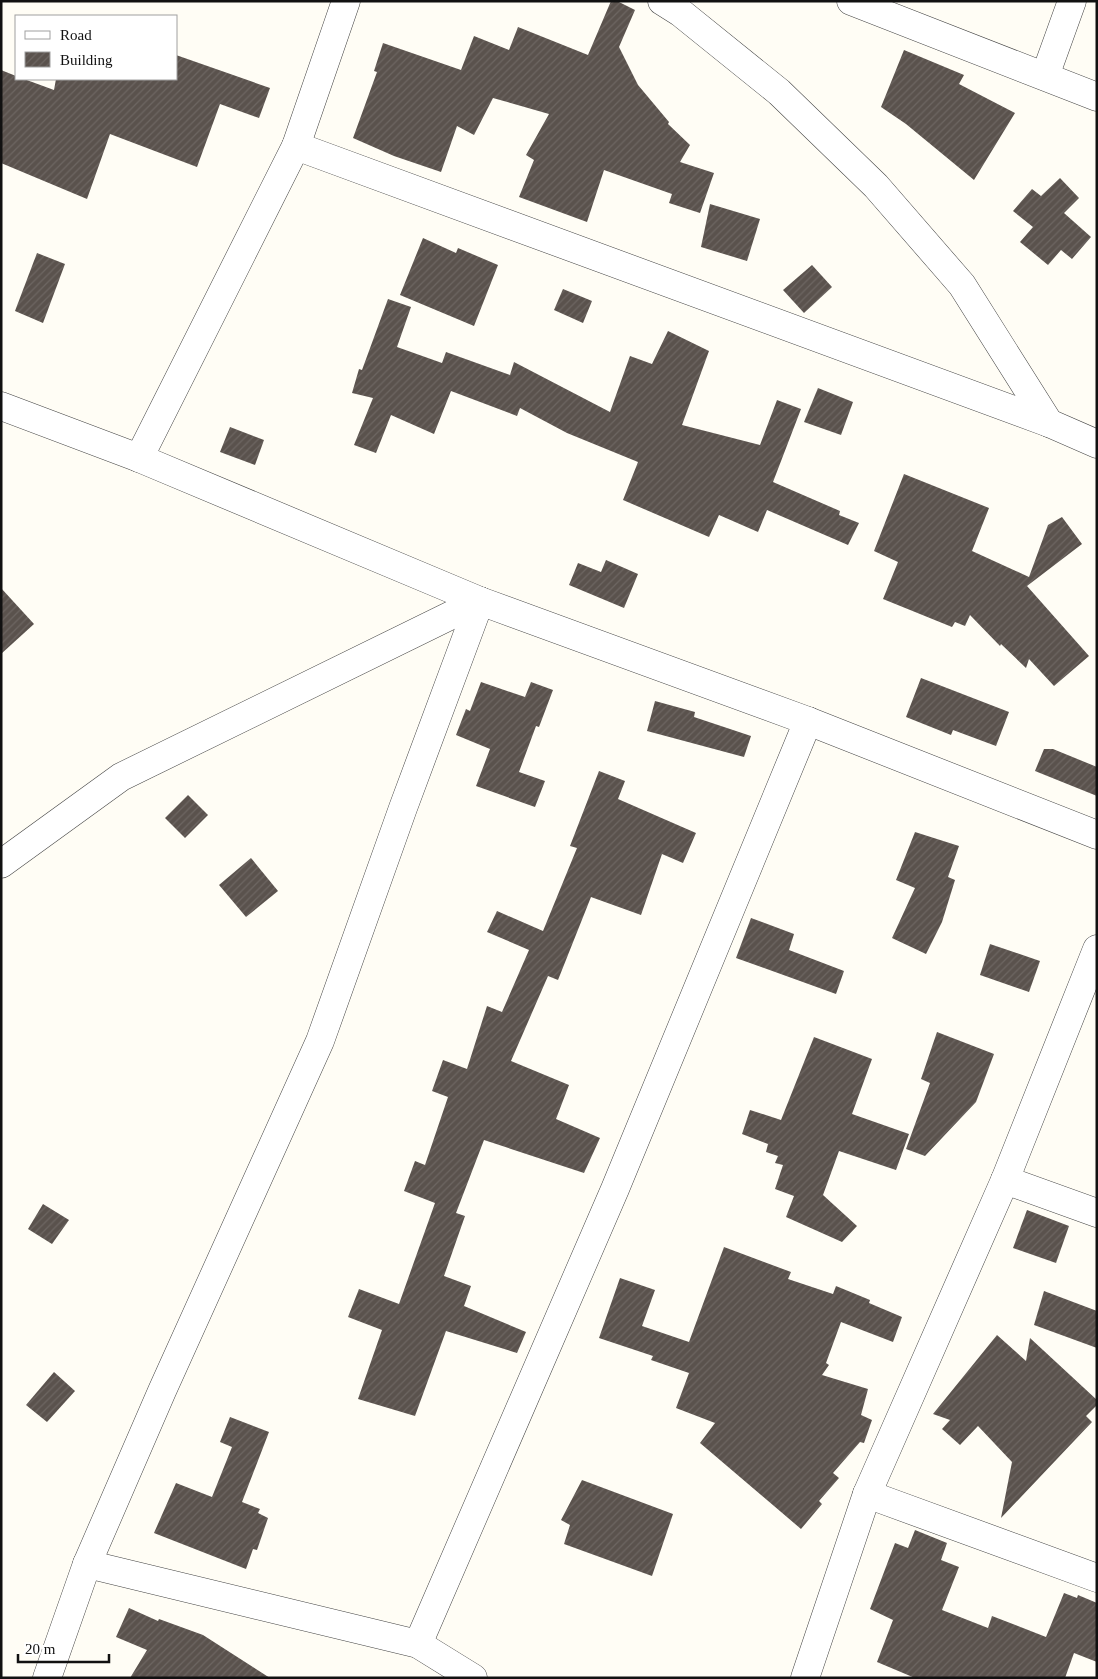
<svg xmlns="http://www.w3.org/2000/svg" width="1098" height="1679" viewBox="0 0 1098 1679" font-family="'Times New Roman',serif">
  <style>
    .building { fill: url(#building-hatch) }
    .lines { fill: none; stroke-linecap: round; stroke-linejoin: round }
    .minor-casing { stroke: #444; stroke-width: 29 }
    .minor { stroke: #fff; stroke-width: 28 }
  </style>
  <defs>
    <pattern id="building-hatch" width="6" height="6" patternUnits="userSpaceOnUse" patternTransform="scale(1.25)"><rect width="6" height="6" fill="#5a524d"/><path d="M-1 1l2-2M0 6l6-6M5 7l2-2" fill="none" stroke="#6d6662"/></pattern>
  </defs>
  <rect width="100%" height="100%" fill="#fffdf5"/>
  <g class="building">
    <polygon points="611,1 617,1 635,10 619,47 638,85 669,122 668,124 690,145 680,162 714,173 700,213 669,203 672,194 604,170 587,222 519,197 534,160 526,155 549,114 493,98 474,135 457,126 441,172 394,156 353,138 377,72 374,71 383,43 461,70 474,36 509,50 518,27 588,55"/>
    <polygon points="904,50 964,75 959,84 1015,113 974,180 906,124 881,107"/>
    <polygon points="176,55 270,88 259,118 220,104 197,167 110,134 87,199 1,163 1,70 16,76 16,79 24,79 54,90 56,79 176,79"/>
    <polygon points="1060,178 1079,198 1064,213 1091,237 1072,259 1061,250 1048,265 1020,242 1033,227 1013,211 1032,189 1041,196"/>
    <polygon points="710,204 760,219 747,261 701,247"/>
    <polygon points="423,238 456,253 458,248 498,265 474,326 400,295"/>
    <polygon points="37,253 65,264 43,323 15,311"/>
    <polygon points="812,265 832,287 804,313 783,290"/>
    <polygon points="563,289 592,301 583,323 554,310"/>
    <polygon points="388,299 411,307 397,347 442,363 446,352 510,375 514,362 610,412 630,356 652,364 668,331 709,351 682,425 760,445 777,400 801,409 773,482 840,511 839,515 859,523 848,545 767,510 758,532 719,515 709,537 623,500 638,462 567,433 520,408 517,416 451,391 434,434 391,415 376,453 354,445 373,398 352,393 359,369 362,370"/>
    <polygon points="818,388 853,402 841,435 804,422"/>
    <polygon points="230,427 264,440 255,465 220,452"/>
    <polygon points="904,474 989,508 972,551 1029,577 1048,525 1062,517 1082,544 1027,586 1089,656 1054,686 1029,659 1026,668 1001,644 1000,646 970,615 965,626 955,622 952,627 883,599 898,562 874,551"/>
    <polygon points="606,560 638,574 624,608 569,585 578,563 601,572"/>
    <polygon points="1,588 34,624 1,654"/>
    <polygon points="921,678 1009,712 996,746 953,730 951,735 906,717"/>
    <polygon points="481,682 525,697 531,682 553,690 539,727 536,726 519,772 545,781 535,807 476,786 490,749 456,735 466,709 470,711"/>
    <polygon points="655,701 695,712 694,717 751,736 744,757 647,731"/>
    <polygon points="1044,749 1053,749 1097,767 1097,796 1035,771"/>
    <polygon points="599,771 625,781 618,799 696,833 683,863 662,854 641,915 591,897 558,980 548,976 511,1061 569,1085 556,1119 600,1138 584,1173 484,1140 456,1213 465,1216 444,1276 471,1286 464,1306 526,1332 517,1353 446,1331 415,1416 358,1399 382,1330 348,1317 359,1289 399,1304 435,1203 404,1191 415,1161 425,1165 448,1097 432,1091 443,1060 467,1069 487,1006 502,1012 529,950 487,932 497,911 543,931 577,848 570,846"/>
    <polygon points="188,795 208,815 185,838 165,818"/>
    <polygon points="915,832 959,846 948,877 955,880 942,922 926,954 892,938 915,888 896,880"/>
    <polygon points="251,858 278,891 246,917 219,885"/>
    <polygon points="751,918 794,934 789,950 844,971 836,994 736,958"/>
    <polygon points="990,944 1040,961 1029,992 980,975"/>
    <polygon points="937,1032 994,1054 976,1102 925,1156 906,1149 930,1083 921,1079"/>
    <polygon points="814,1037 872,1059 852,1114 909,1134 896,1170 839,1151 823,1195 857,1226 842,1242 786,1217 794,1196 775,1189 783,1165 775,1163 778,1156 766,1152 768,1144 742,1134 750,1110 781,1120"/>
    <polygon points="43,1204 69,1220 52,1244 28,1229"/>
    <polygon points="1027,1210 1069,1226 1056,1263 1013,1248"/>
    <polygon points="724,1247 791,1272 788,1279 833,1294 836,1286 870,1300 869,1303 902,1317 893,1342 841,1322 826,1363 829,1365 822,1375 868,1389 861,1415 872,1420 864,1443 860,1442 833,1473 839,1478 819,1501 822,1504 801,1529 700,1443 715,1423 676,1408 689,1373 651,1360 653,1356 599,1338 620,1278 655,1290 642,1326 689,1342"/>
    <polygon points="1044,1291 1097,1311 1097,1348 1034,1325"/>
    <polygon points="997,1335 1026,1361 1030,1338 1097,1400 1097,1405 1086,1416 1092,1422 1001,1518 1012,1462 978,1426 960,1445 942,1429 950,1420 933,1414"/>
    <polygon points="54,1372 75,1391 47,1422 26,1405"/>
    <polygon points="230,1417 269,1432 242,1502 260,1509 258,1513 268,1518 257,1550 253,1549 246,1569 154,1533 176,1483 212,1497 232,1447 220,1442"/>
    <polygon points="582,1480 673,1514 652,1576 564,1544 570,1525 561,1520"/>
    <polygon points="915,1530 947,1543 941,1560 959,1567 942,1610 988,1628 992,1616 1046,1637 1064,1593 1077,1598 1078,1595 1097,1603 1097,1662 1074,1653 1065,1678 915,1678 877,1662 893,1620 870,1609 895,1543 908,1548"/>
    <polygon points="129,1608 158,1621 159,1619 203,1635 270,1678 130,1678 147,1650 116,1637"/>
  </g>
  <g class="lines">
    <defs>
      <g id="minor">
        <polyline points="662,1 681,13 779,92 876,186 962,285 1049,423"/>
        <polyline points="851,1 1097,97"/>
        <polyline points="1045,76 1072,1"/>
        <polyline points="296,146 1049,423 1097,444"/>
        <polyline points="1,406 139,458 480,601 808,721 1097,835"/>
        <polyline points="139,458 296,146 346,1"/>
        <polyline points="1,864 121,777 480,601"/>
        <polyline points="1005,1180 1097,1213"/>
        <polyline points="867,1494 1097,1578"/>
        <polyline points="87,1564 418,1644 473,1678"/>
        <polyline points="418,1644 615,1189 808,721"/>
        <polyline points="47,1678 87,1564 162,1391 320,1041 403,808 480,601"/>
        <polyline points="805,1678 867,1494 1005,1180 1097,949"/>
      </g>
    </defs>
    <use href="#minor" class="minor-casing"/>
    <use href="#minor" class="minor"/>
  </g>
  <rect width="1098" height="1679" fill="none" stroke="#111111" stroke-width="5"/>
  <rect x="15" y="15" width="162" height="65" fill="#ffffff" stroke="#a0a0a0"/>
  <rect x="25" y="31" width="25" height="8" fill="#ffffff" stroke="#a0a0a0"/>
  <text x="60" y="40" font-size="15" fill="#111111">Road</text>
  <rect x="25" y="52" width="25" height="15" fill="url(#building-hatch)" stroke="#a0a0a0"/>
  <text x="60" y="65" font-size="15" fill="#111111">Building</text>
  <path d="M18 1654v8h91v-8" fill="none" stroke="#111111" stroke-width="2.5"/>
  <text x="25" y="1654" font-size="15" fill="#111111" stroke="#ffffff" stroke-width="4" paint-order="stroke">20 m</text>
</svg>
